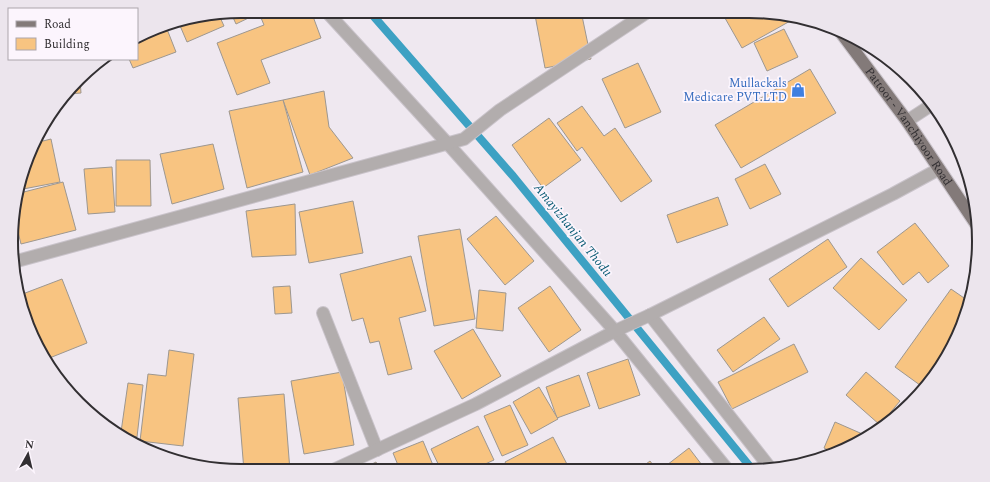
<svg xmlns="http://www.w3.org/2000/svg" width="990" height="482" viewBox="0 0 990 482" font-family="Spectral,serif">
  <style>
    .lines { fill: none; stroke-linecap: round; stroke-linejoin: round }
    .stream { stroke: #3da1c3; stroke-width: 8 }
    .building { fill: #f8c481; stroke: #9d9790 }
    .minor-casing { stroke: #c9c3ca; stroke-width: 14 }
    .major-casing { stroke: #c9c3ca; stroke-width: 14 }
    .minor { stroke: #b2adad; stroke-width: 12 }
    .major { stroke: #837a79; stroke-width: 12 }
    .labels { text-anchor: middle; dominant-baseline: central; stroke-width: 3.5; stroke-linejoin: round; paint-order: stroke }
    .shop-label { font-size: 12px; fill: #366cbe; stroke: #fcf5fd; text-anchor: end }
    .street-label { font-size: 12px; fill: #322f32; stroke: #fcf5fd }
    .water-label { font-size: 13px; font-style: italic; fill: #0d5d75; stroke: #fcf5fd }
    .rim { fill: none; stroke: #322f32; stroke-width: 2 }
  </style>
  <rect width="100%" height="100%" fill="#efe8f0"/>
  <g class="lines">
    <polyline class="stream" points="369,11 513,176 752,469"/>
  </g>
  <g class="building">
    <polygon points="241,11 263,11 236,24 231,13"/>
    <polygon points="265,11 311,11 321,38 261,60 270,83 237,95 217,43 264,25 259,13"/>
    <polygon points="552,11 581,11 591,59 545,68 535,15"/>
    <polygon points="721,11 749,11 792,20 742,48"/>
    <polygon points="219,15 224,26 187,42 178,21"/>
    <polygon points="165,24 176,52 133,68 129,59 137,59 137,39"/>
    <polygon points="784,29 798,57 767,71 754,43"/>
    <polygon points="638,63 661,112 625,128 602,79"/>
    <polygon points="810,69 836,113 741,168 715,125"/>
    <polygon points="80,80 81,93 68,94"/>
    <polygon points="324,91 329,127 353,158 310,175 283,100"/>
    <polygon points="283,100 303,172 247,188 229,111"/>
    <polygon points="582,106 604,136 615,128 652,181 621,202 582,147 577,151 557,123"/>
    <polygon points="549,118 581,160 543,188 512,145"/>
    <polygon points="41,134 43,141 51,139 60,182 18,190"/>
    <polygon points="213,144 224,189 172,204 160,154"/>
    <polygon points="116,160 150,160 151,206 116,206"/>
    <polygon points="765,164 781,194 750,209 735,179"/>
    <polygon points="112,167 115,212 88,214 84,169"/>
    <polygon points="63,182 76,230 21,244 15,220 16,194"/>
    <polygon points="718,197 728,225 677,243 667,215"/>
    <polygon points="353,201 363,253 309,263 299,212"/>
    <polygon points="295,204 296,255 252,257 246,211"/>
    <polygon points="496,216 534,261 505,285 467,239"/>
    <polygon points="915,223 949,266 928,283 919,272 903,285 877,252"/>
    <polygon points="460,229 475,319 434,326 418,236"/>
    <polygon points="828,239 847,267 788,307 769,279"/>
    <polygon points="411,256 426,311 399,318 412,369 388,375 379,341 370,343 363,318 352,321 340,274"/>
    <polygon points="861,258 907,300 879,330 833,288"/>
    <polygon points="62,279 87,343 47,359 20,295"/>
    <polygon points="290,286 292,313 275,314 273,287"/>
    <polygon points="550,286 581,330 549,352 518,308"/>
    <polygon points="951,289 967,300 961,329 931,381 924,388 895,367"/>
    <polygon points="479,290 506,293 503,331 476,328"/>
    <polygon points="764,317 780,339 733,372 717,350"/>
    <polygon points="473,329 501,376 462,399 434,351"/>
    <polygon points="794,344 808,372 732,409 718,382"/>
    <polygon points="169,350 194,354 183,446 140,441 148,374 166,376"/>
    <polygon points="628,359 640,395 599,409 587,373"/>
    <polygon points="342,372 354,445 304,454 291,381"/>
    <polygon points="866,372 900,401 880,425 846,395"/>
    <polygon points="579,375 590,406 557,418 546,387"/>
    <polygon points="128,383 143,385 137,437 126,435 121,432"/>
    <polygon points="539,387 558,419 531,434 513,402"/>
    <polygon points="284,394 290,471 244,471 238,398"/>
    <polygon points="510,405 528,445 502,456 484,416"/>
    <polygon points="898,407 902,411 889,424 880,429"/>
    <polygon points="835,422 867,436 836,454 824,448"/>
    <polygon points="478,426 494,460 472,470 441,470 431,449"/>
    <polygon points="553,437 570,470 509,470 505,462"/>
    <polygon points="423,441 435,470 400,470 393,453"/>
    <polygon points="689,448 705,469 665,469 663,468"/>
    <polygon points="650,461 656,469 638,470"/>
    <polygon points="376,462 380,470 358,471"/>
  </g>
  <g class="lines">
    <defs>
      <g id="minor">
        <polyline points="326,11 448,144 615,331 727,469"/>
        <polyline points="907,121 930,106"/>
        <polyline points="17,261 464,139 500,110 649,11"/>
        <polyline points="323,313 377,450"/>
        <polyline points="650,315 771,469"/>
        <polyline points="331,471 476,404 615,331 650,315 893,194 939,169"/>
      </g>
      <g id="major">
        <path id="s1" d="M839,30L907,121L976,224"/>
      </g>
    </defs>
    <use href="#minor" class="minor-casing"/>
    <use href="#major" class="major-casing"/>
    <use href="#minor" class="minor"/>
    <use href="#major" class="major"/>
  </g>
  <defs>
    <symbol id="shop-bare" viewBox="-9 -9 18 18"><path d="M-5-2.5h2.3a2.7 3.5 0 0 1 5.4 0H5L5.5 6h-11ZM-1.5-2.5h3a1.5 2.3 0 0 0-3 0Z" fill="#3f7fe0" stroke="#fcf5fd" stroke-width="2.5" paint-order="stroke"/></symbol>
  </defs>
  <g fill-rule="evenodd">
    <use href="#shop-bare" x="788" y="80" width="20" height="20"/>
  </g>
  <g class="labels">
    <g class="shop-label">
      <text x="787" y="83">Mullackals<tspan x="787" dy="14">Medicare PVT.LTD</tspan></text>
    </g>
    <g class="street-label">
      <text stroke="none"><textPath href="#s1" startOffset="119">Pattoor - Vanchiyoor Road</textPath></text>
    </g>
    <g class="water-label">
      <text transform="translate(573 230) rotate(51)">Amayizhanjan Thodu</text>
    </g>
  </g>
  <path d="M0 0H990V482H0ZM241 18H749A223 223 0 0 1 972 241V241A223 223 0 0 1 749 464H241A223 223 0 0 1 18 241V241A223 223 0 0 1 241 18Z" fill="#ece5ed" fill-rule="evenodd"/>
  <path class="rim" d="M241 18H749A223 223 0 0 1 972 241V241A223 223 0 0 1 749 464H241A223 223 0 0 1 18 241V241A223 223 0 0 1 241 18Z"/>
  <rect x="8" y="8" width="130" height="52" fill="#fcf5fd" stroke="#aba6ac"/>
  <rect x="16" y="21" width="20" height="6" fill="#837a79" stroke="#aba6ac"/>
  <text x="44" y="28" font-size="12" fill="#322f32">Road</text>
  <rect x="16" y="38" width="20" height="12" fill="#f8c481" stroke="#aba6ac"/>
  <text x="44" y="48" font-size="12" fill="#322f32">Building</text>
  <g transform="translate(28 454) rotate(8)" stroke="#fcf5fd" stroke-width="3" paint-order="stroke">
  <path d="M0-3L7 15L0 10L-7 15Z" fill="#322f32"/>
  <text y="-6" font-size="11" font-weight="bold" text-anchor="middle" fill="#322f32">N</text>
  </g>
</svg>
